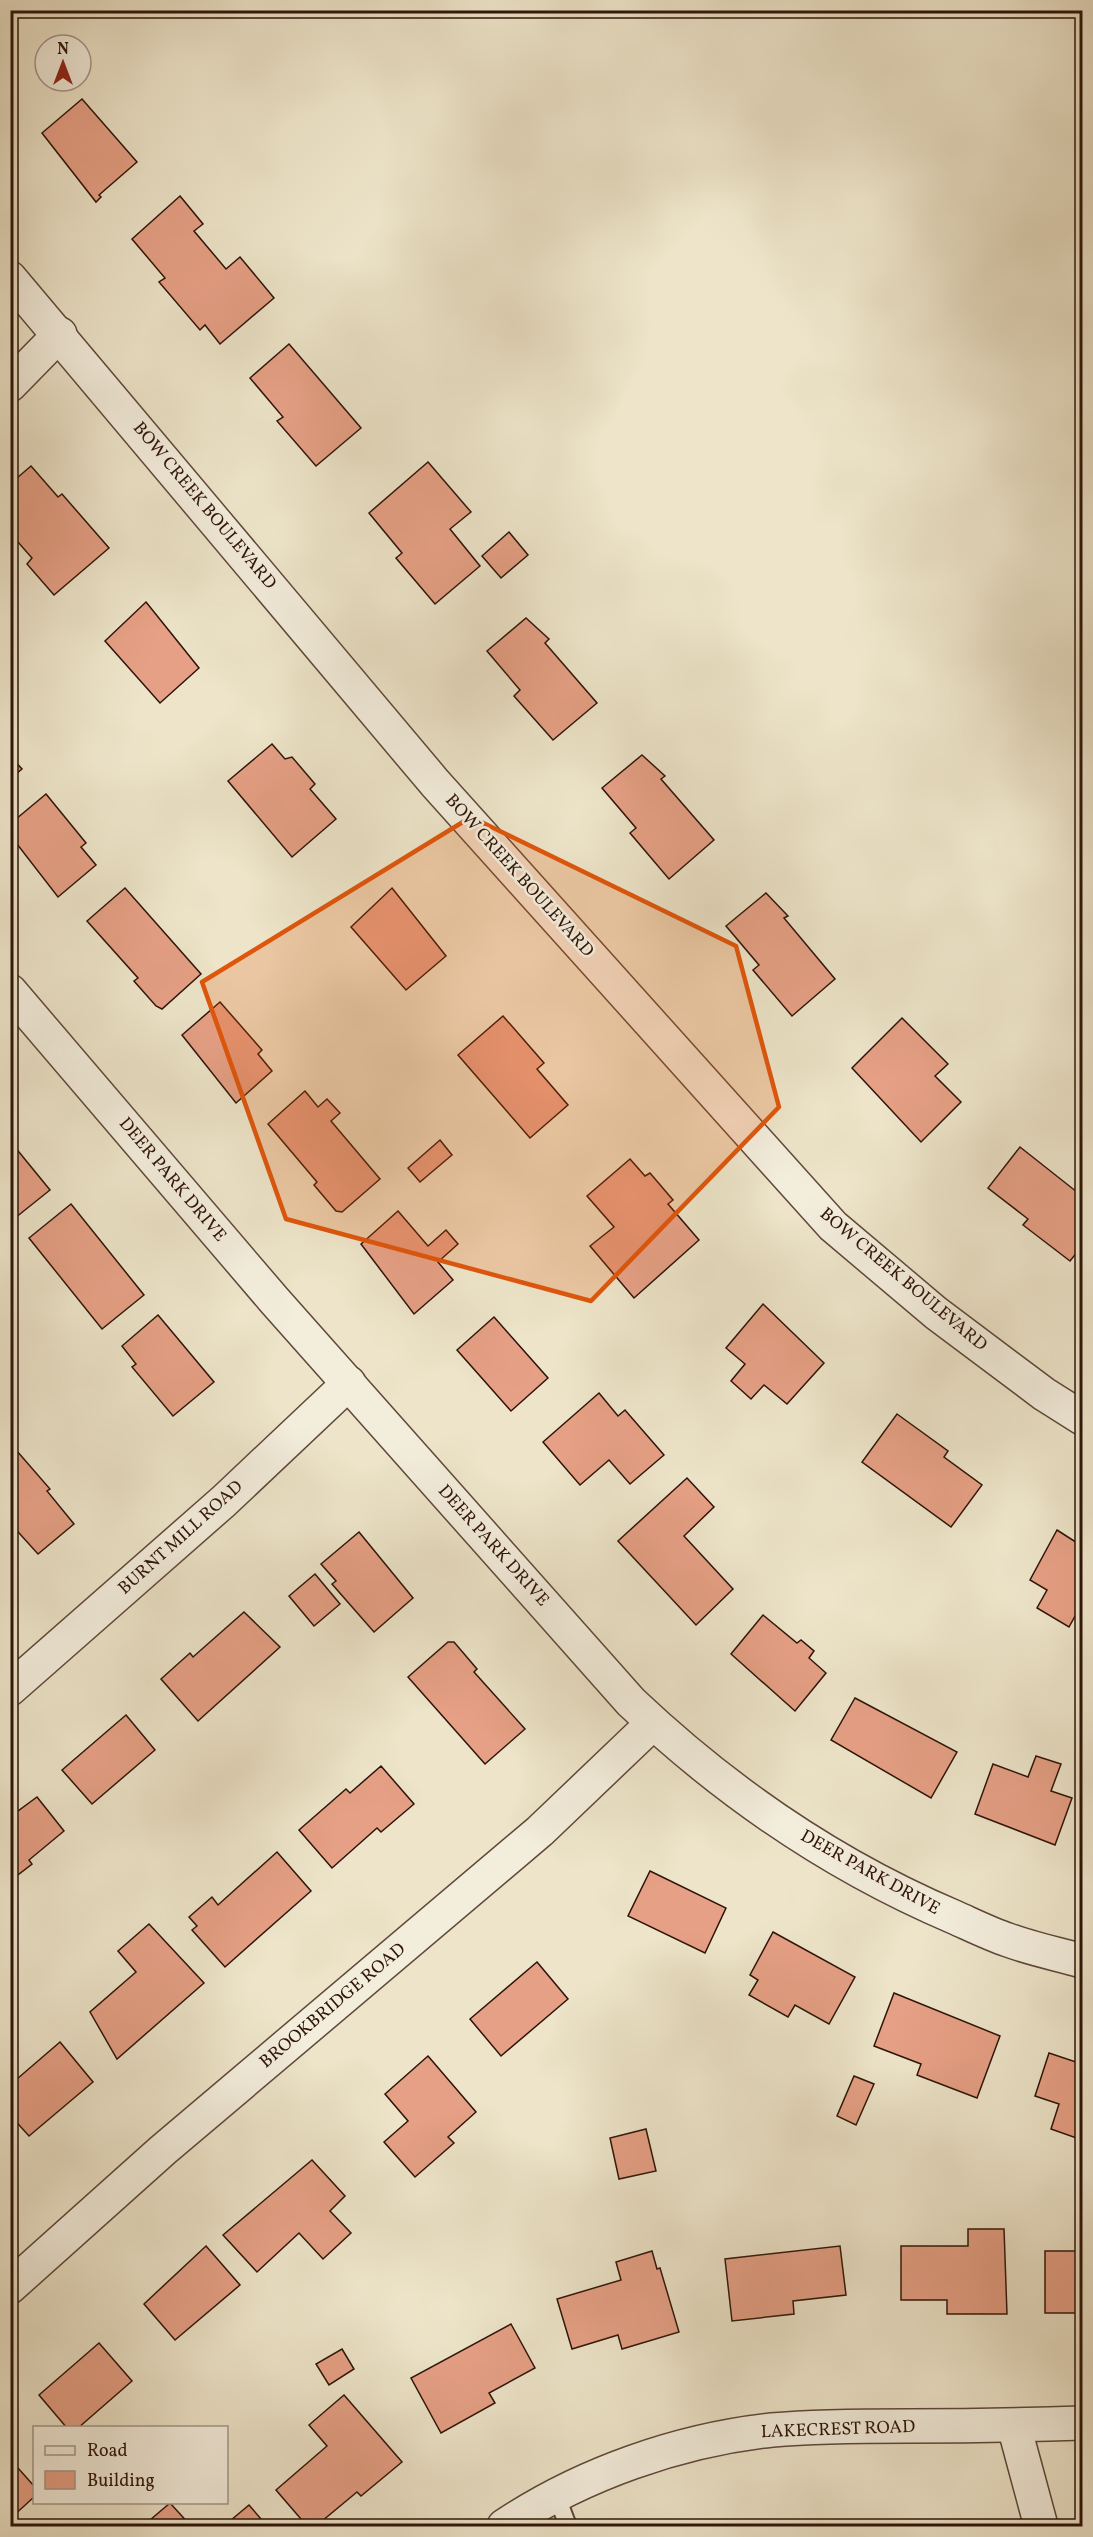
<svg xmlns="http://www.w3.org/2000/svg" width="1093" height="2537" viewBox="0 0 1093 2537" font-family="Vollkorn,serif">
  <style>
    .building { fill: #e6a085; stroke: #2e1409; stroke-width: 1.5 }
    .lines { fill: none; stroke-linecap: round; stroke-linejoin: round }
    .service-casing { stroke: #5e4839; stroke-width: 20 }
    .minor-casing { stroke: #5e4839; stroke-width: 36 }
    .tertiary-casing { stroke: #5e4839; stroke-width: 36 }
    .service { stroke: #f3eddc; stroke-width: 16 }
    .minor { stroke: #f3eddc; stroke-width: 33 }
    .tertiary { stroke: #f3eddc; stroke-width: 33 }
    .marked { fill: #df560c; fill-opacity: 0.2; stroke: #df560c; stroke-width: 4.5; stroke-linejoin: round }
    .labels { text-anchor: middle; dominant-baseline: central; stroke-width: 5; stroke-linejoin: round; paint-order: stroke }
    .street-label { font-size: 18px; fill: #2e1409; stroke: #f3eddc }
  </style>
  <rect width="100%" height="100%" fill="#ede4c9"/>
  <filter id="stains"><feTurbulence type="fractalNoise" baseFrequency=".00333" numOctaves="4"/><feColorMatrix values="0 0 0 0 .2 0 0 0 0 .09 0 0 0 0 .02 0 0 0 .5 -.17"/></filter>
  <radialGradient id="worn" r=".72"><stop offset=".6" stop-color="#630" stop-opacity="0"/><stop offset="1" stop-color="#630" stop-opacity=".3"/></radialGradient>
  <g class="building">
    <polygon points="82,99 137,162 99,195 101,197 96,202 42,133"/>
    <polygon points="180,196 203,224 194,231 226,269 240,257 274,298 220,344 205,325 200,330 159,282 165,278 132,239"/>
    <polygon points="289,344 361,428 316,466 277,421 283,417 250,378"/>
    <polygon points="428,462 471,512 450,529 480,566 435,604 396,558 402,553 369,513"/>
    <polygon points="31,466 58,497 62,494 109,548 54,595 27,564 32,558 10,533 10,484"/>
    <polygon points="509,532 528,555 501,578 482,556"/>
    <polygon points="146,602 199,668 160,703 105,641"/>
    <polygon points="526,618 549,639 545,643 597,703 553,740 514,696 520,690 487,651"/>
    <polygon points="272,744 285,759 292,757 315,784 310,789 336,819 292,857 228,781"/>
    <polygon points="642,755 665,776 661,779 714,840 669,879 630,833 636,828 602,788"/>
    <polygon points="10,756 22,769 10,779"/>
    <polygon points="46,794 86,843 81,847 96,865 58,897 10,835 10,824"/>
    <polygon points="125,888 201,974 162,1009 156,1006 134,981 138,978 87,921"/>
    <polygon points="392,888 446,956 406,990 351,927"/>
    <polygon points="766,893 788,916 784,918 835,979 792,1016 753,970 759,965 726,926"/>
    <polygon points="220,1002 262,1050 258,1054 272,1071 236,1103 182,1035"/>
    <polygon points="503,1016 544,1063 537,1069 568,1105 530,1138 458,1055"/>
    <polygon points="902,1018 948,1064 935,1076 961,1102 921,1142 852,1068"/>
    <polygon points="305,1091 318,1107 327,1099 340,1113 331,1121 380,1179 342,1212 336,1211 314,1185 317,1182 268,1124"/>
    <polygon points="440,1140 452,1155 420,1182 408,1168"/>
    <polygon points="10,1141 50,1190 10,1222"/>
    <polygon points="1020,1147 1082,1196 1082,1246 1070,1261 1023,1225 1028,1219 988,1188"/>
    <polygon points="630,1159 645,1176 650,1173 673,1200 668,1204 699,1240 634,1298 590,1246 614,1227 587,1196"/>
    <polygon points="71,1204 144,1295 102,1329 29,1238"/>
    <polygon points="398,1211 428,1246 446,1230 458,1244 438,1262 453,1280 414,1314 361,1244"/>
    <polygon points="763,1304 824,1363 787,1404 764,1385 751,1399 731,1381 745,1364 726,1348"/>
    <polygon points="158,1315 214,1382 173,1416 132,1367 136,1364 122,1346"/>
    <polygon points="494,1317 548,1378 511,1411 457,1350"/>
    <polygon points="599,1393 618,1416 625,1410 664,1455 630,1484 609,1460 580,1485 543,1442"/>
    <polygon points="897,1414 948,1451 944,1457 982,1485 951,1527 862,1462"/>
    <polygon points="10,1443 50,1489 47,1491 74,1524 38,1554 10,1523"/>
    <polygon points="687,1478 714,1507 684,1536 733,1589 696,1625 618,1541"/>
    <polygon points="1057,1530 1082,1546 1082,1611 1079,1609 1069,1627 1037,1608 1047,1590 1030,1580"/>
    <polygon points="359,1532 413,1598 374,1632 332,1584 336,1581 321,1564"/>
    <polygon points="315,1574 340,1604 314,1626 289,1596"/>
    <polygon points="244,1612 280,1647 198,1721 161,1679 190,1653 193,1657"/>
    <polygon points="763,1615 797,1643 801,1640 814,1651 809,1658 826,1673 795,1711 731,1654"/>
    <polygon points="448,1642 454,1642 477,1669 474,1672 525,1729 485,1764 408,1677"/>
    <polygon points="855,1698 957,1752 931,1798 831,1740"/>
    <polygon points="126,1715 155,1750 92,1804 62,1770"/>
    <polygon points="1036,1756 1061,1764 1051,1791 1072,1798 1055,1845 975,1814 993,1764 1028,1777"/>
    <polygon points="381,1766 414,1804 381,1832 377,1828 332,1868 299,1830 346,1789 350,1793"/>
    <polygon points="37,1797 64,1831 29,1860 32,1864 10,1881 10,1817"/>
    <polygon points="277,1852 311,1891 225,1967 192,1930 197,1926 189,1917 212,1897 218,1905"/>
    <polygon points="650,1871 726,1908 705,1953 628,1916"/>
    <polygon points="149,1924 204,1983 117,2059 90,2012 136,1972 118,1951"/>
    <polygon points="773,1932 855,1977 829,2024 795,2005 788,2017 749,1995 758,1980 750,1975"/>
    <polygon points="537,1962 568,1999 501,2056 470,2019"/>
    <polygon points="894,1993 1000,2036 977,2098 917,2075 921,2064 874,2046"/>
    <polygon points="60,2042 93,2082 29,2136 10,2115 10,2085"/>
    <polygon points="1049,2053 1082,2064 1082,2140 1051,2129 1059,2104 1035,2096"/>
    <polygon points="428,2056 476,2112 448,2137 454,2143 415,2177 384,2142 408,2121 385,2094"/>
    <polygon points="854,2076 874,2084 856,2125 837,2116"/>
    <polygon points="646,2129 656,2171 619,2179 610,2138"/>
    <polygon points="312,2160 345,2196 330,2211 351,2233 323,2259 299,2233 257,2272 223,2235"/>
    <polygon points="968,2229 1004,2229 1007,2314 947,2314 947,2300 901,2300 901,2246 968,2246"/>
    <polygon points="206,2246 240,2285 175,2340 144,2304"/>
    <polygon points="840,2246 846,2295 793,2301 794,2314 732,2321 725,2259"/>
    <polygon points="652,2251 657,2269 660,2268 679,2332 622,2349 618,2335 572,2349 557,2299 621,2280 616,2262"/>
    <rect x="1045" y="2251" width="37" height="62"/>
    <polygon points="511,2324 535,2368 489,2393 495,2403 441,2433 411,2378"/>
    <polygon points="99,2343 132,2381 78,2428 67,2428 39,2395"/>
    <polygon points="342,2349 354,2369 329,2385 316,2364"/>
    <polygon points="344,2395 402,2462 361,2496 357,2492 316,2526 307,2526 276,2490 327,2446 309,2425"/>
    <polygon points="10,2459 34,2486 34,2497 11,2518 16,2525 14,2526 10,2526"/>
    <polygon points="170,2503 191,2526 143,2526"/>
    <polygon points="249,2505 267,2526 224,2526"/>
  </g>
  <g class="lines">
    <defs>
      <polyline id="service" points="557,2497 568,2526"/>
      <g id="minor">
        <polyline points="10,385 60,334"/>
        <path d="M10,991L274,1300L631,1702C725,1791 834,1866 954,1917C972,1925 990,1934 1008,1940C1032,1949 1058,1954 1082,1961"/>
        <polyline points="10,1689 224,1501 349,1383"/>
        <polyline points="10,2287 163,2150 540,1831 653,1723"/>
        <polyline points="1014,2426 1041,2526"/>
        <path d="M504,2526C582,2474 679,2440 772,2430C818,2426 864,2426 909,2426C967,2426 1025,2425 1082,2423"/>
      </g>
      <polyline id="tertiary" points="10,278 435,783 833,1226 936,1313 1044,1394 1082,1418"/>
    </defs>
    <use href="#service" class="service-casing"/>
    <use href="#minor" class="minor-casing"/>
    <use href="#tertiary" class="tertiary-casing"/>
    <use href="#service" class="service"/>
    <use href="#minor" class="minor"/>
    <use href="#tertiary" class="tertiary"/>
  </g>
  <path class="marked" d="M471,817L736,946L779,1107L591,1301L286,1219L202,982Z"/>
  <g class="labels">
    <g class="street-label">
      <text transform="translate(204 506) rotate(50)">BOW CREEK BOULEVARD</text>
      <text transform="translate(519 876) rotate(48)">BOW CREEK BOULEVARD</text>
      <text transform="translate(172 1180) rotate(50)">DEER PARK DRIVE</text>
      <text transform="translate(903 1280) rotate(40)">BOW CREEK BOULEVARD</text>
      <text transform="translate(181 1538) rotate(-42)">BURNT MILL ROAD</text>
      <text transform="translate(493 1546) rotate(48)">DEER PARK DRIVE</text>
      <text transform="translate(870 1873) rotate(29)">DEER PARK DRIVE</text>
      <text transform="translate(333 2006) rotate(-40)">BROOKBRIDGE ROAD</text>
      <text transform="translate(838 2430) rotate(-2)">LAKECREST ROAD</text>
    </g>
  </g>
  <rect width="1093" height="2537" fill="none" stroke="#ede4c9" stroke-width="36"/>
  <rect x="12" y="12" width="1069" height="2513" fill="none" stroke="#2e1409" stroke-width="3"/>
  <rect x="18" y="18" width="1057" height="2501" fill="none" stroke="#2e1409" stroke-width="1.5"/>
  <rect x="33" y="2426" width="195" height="78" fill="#f3eddc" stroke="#a49688" stroke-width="1.5"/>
  <rect x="45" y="2446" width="30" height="9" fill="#f3eddc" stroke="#a49688" stroke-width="1.5"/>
  <text x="87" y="2456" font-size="18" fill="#2e1409">Road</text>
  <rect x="45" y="2471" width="30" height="18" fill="#e6a085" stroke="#a49688" stroke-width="1.5"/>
  <text x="87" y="2486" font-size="18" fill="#2e1409">Building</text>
  <g transform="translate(63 63)"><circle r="28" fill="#f3eddc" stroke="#a49688" stroke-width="1.5"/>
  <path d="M0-4.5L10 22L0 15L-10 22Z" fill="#8f2418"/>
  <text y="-9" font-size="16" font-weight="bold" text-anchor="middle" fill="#2e1409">N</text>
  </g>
  <rect width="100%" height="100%" filter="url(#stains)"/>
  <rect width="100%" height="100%" fill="url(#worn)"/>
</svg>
